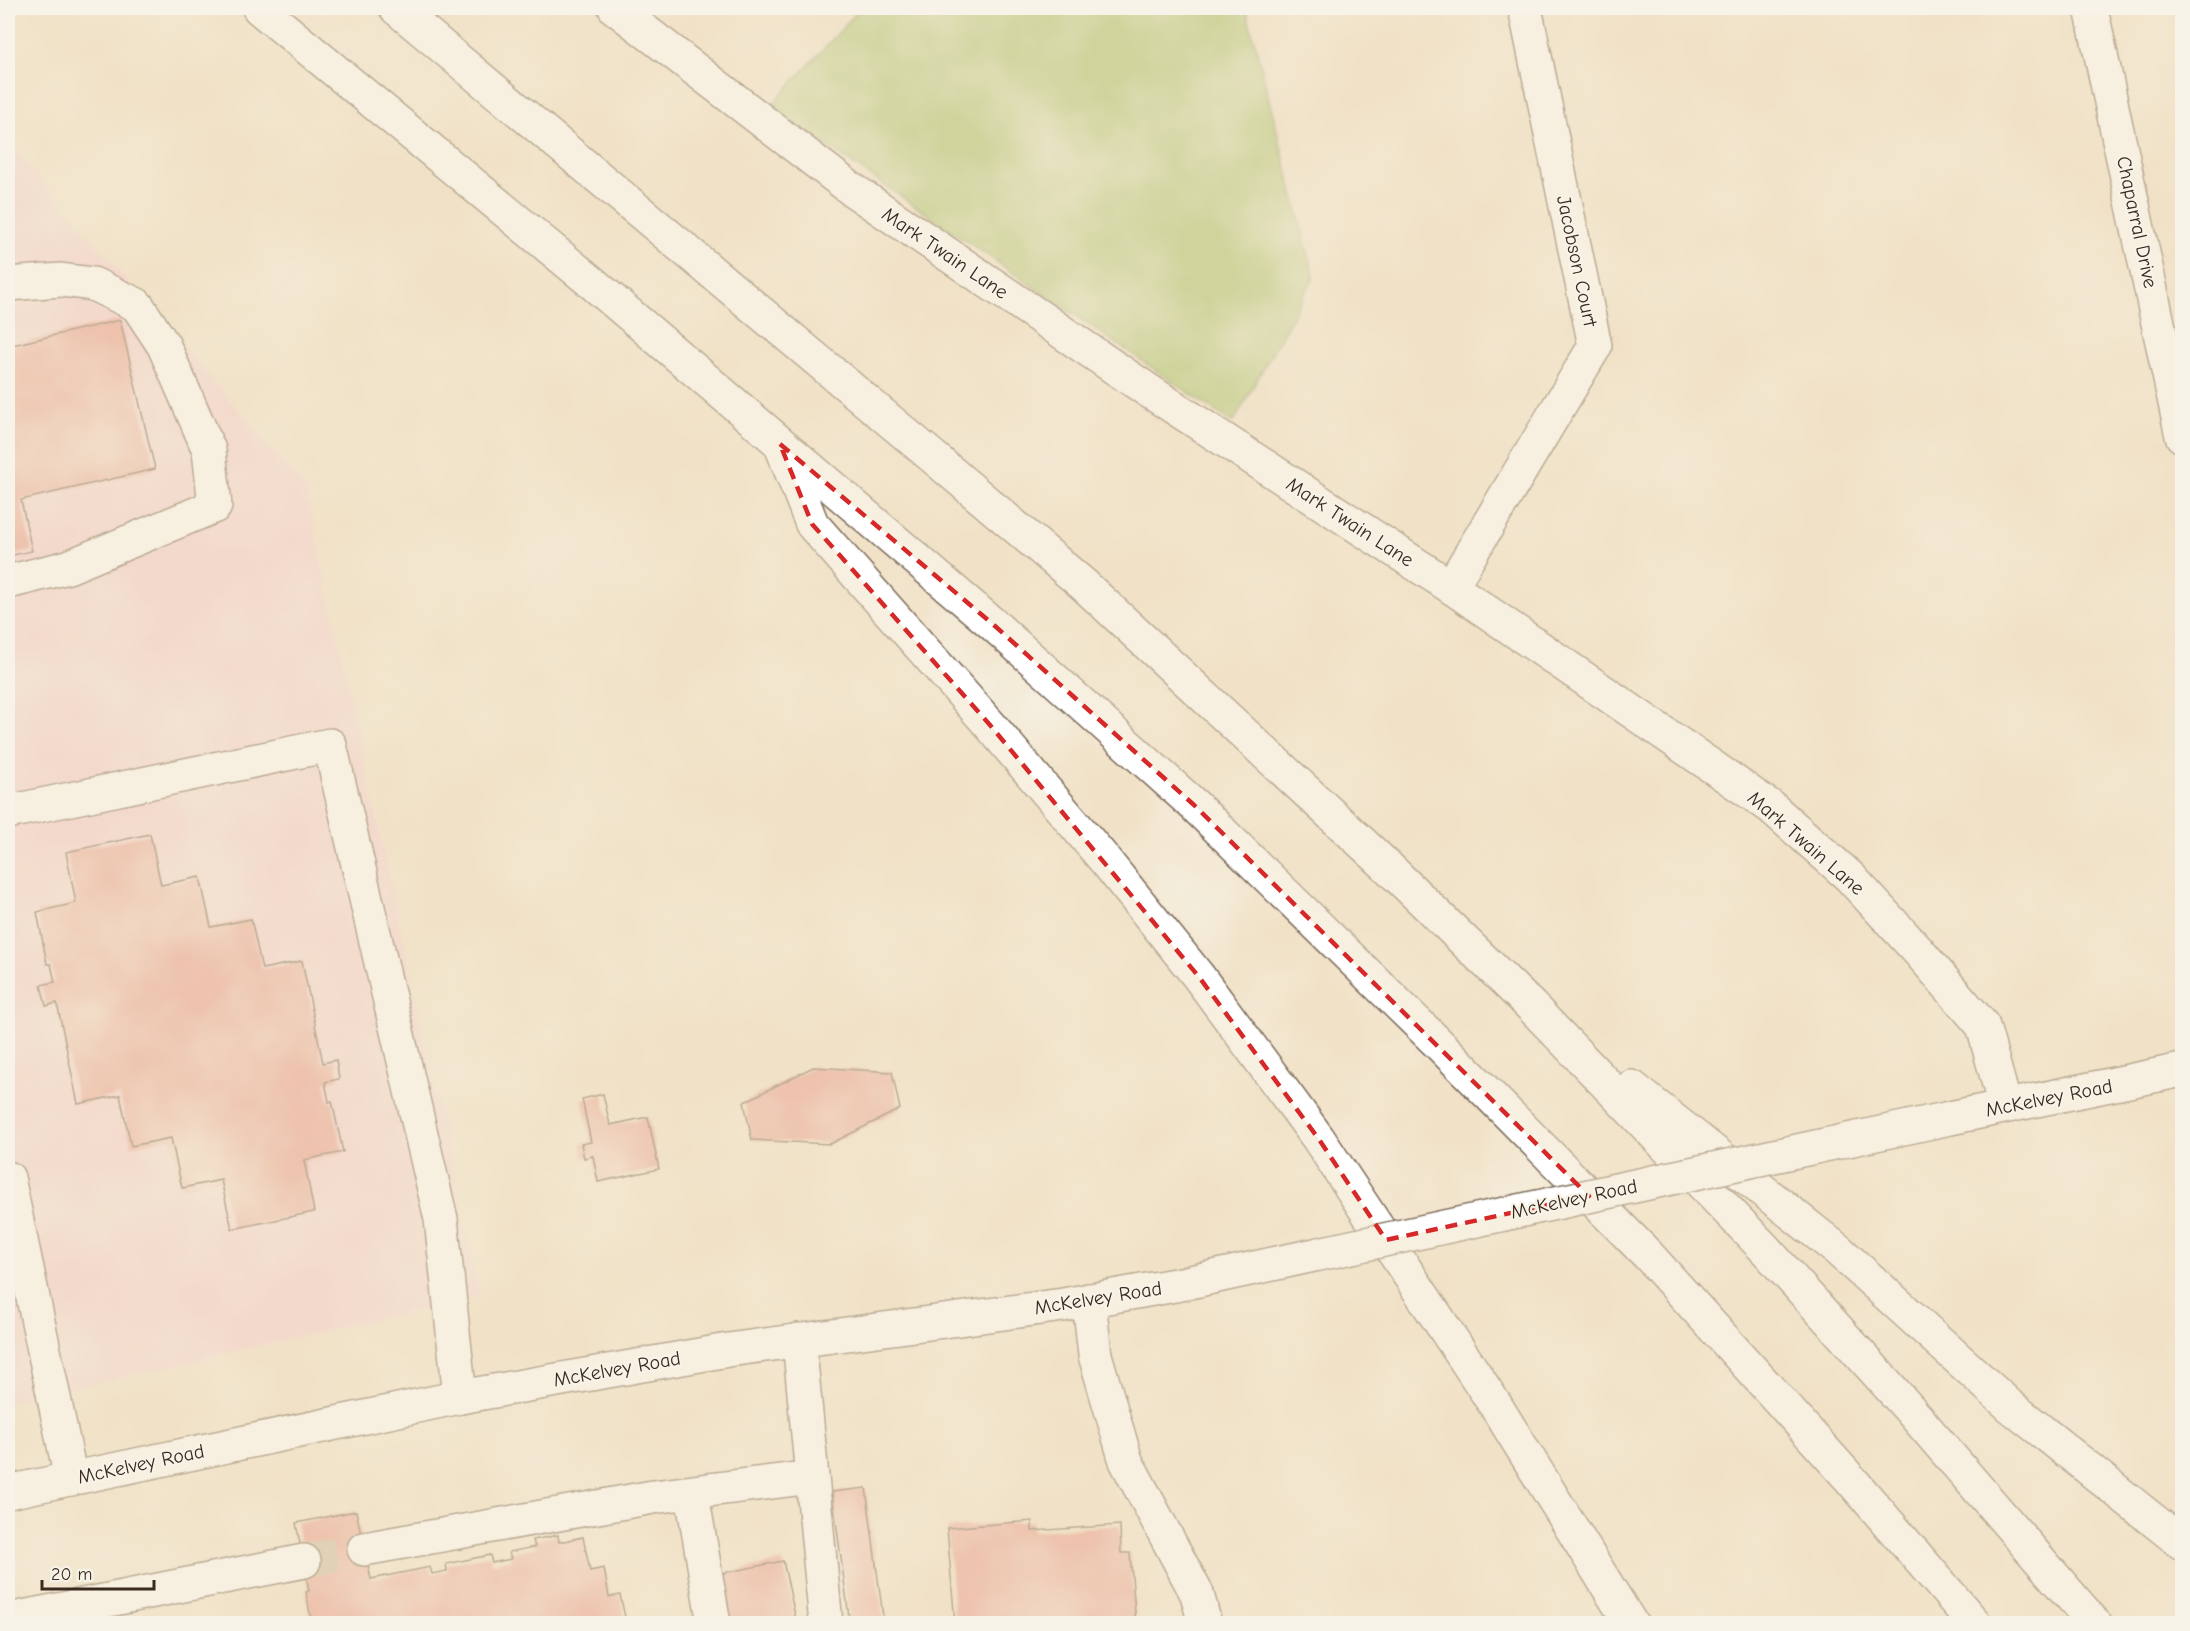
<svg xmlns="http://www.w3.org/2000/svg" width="2190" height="1631" viewBox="0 0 2190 1631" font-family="'Comic Neue',sans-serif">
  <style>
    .built { fill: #f7cfd2 }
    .green { fill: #a7c46b; stroke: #717744; stroke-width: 1.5 }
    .building { fill: #ea9c8e }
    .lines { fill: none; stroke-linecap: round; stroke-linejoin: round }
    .minor-tunnel { stroke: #cdbda5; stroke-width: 33; stroke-dasharray: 33 16; stroke-linecap: butt }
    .minor-casing { stroke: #7b6a59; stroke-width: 36 }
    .highway-casing { stroke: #7b6a59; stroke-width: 36 }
    .minor { stroke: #fff; stroke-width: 33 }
    .highway { stroke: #fff; stroke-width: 33 }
    .minor-bridge-casing { stroke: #7b6a59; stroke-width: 36; stroke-linecap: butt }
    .minor-bridge { stroke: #fff; stroke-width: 33 }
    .marked { fill: none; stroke: #d62828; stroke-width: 4.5; stroke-dasharray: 12 8; stroke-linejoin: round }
    .labels { text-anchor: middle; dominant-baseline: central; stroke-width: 4.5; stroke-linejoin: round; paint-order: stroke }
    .street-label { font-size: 20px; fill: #3b2a1e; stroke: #f7f3e8 }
  </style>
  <rect width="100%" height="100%" fill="#f7f3e8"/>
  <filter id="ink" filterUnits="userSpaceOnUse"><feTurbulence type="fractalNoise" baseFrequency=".0167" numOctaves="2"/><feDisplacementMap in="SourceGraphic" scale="12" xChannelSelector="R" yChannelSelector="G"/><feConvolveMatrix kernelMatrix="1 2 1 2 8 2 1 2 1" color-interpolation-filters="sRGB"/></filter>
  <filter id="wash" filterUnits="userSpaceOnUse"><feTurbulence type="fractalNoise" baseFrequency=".008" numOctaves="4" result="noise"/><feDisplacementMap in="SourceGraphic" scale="24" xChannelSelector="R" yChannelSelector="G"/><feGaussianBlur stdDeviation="1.35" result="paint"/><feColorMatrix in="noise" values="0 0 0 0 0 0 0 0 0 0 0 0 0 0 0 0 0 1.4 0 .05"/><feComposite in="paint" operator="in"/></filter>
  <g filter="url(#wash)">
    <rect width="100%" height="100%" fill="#f1e2c7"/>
    <polygon class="built" points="8,141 306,489 480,1296 8,1403"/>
    <polygon class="green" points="861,8 1246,8 1314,277 1233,423 770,107"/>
    <g id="blocks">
      <g class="building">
        <polygon points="120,320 155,469 21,500 32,551 8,556 8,346"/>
        <polygon points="150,834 161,885 200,877 211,927 251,919 262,969 302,961 323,1063 336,1060 339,1079 325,1082 329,1102 332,1101 343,1152 304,1160 314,1212 232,1229 221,1180 182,1188 171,1138 131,1146 120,1095 78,1104 57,1003 46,1006 41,985 55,982 51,964 47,964 37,912 76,903 66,852"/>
        <polygon points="813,1067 892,1072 900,1109 830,1144 752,1140 744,1102"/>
        <polygon points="603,1094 610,1125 648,1117 659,1169 598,1182 593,1156 584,1158 581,1144 591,1142 582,1099"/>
        <polygon points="866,1488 884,1624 850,1624 832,1492"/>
        <polygon points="356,1511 371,1579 430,1567 432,1574 447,1571 446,1564 490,1555 492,1563 511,1559 509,1552 535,1547 533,1540 558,1535 559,1542 583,1537 590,1571 604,1568 609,1597 620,1595 626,1621 617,1624 312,1624 306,1592 309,1591 296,1523"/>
        <polygon points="1032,1521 1032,1531 1120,1525 1121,1553 1130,1553 1136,1624 955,1624 947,1528"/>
        <polygon points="783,1561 797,1624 729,1624 718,1574"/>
      </g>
    </g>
  </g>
  <g filter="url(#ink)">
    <use href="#blocks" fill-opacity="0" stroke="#7b6a59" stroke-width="1.5"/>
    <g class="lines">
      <polyline class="minor-tunnel" points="304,1561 364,1549"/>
      <defs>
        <g id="minor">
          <polyline points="615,8 850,188 1149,391 1451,587 1771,807 1850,877 1919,952 1983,1026 2005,1106"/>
          <polyline points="2091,8 2182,436"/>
          <polyline points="8,284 61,280 93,284 137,305 164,346 209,450 215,506 68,567 8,582"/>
          <polyline points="1451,587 1595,346 1525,8"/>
          <polyline points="8,812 330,745 441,1219 460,1397"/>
          <polyline points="1950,1118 2182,1070"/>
          <polyline points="8,1178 71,1479"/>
          <polyline points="1089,1300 1095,1355 1126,1461 1197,1594 1205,1624"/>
          <polyline points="799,1340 826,1624"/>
          <polyline points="8,1492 460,1397 728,1350 1063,1305 1181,1284 1319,1254"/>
          <polyline points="692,1494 714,1624"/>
          <polyline points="364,1549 653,1497 812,1477"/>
          <polyline points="8,1620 304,1561"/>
        </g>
        <g id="highway">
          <polyline points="259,8 589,280 995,626 1194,805 1438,1043 1648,1255 1853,1482 1975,1624"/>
          <polyline points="396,8 926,451 1084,585 1389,868 1531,1006 1766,1250 1905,1404 2095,1624"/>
          <polyline points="782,448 812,524 990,725 1104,859 1199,977 1318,1138 1496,1406 1631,1624"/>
          <polyline points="1632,1087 1838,1250 2009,1405 2182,1543"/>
        </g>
      </defs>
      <use href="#minor" class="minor-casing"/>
      <use href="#highway" class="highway-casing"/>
      <use href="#minor" class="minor"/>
      <use href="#highway" class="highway"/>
      <defs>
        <polyline id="minor-bridge" points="1319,1254 1950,1118"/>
      </defs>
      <use href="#minor-bridge" class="minor-bridge-casing"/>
      <use href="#minor-bridge" class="minor-bridge"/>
    </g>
  </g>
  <path d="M0 0H2190V1631H0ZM780,444L995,626L1194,805L1589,1196L1386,1240L1318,1138L1199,977L990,725L812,524Z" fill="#f1e2c7" fill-opacity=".55" fill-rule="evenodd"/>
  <path class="marked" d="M780,444L995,626L1194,805L1589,1196L1386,1240L1318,1138L1199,977L990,725L812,524Z"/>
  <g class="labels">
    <g class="street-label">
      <text transform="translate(2137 222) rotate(78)">Chaparral Drive</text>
      <text transform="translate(945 253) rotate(34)">Mark Twain Lane</text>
      <text transform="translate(1577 261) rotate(78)">Jacobson Court</text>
      <text transform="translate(1350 522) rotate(33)">Mark Twain Lane</text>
      <text transform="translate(1806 843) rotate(41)">Mark Twain Lane</text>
      <text transform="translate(2049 1098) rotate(-11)">McKelvey Road</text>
      <text transform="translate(1574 1199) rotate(-12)">McKelvey Road</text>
      <text transform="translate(1098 1298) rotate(-9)">McKelvey Road</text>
      <text transform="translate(617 1369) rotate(-10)">McKelvey Road</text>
      <text transform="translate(141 1464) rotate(-12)">McKelvey Road</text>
    </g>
  </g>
  <rect width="2190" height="1631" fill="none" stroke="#f7f3e8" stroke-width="30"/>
  <path d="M42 1580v9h112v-9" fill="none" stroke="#3b2a1e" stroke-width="3"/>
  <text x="51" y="1580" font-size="18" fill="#3b2a1e" stroke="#f7f3e8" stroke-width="4.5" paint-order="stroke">20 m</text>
</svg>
